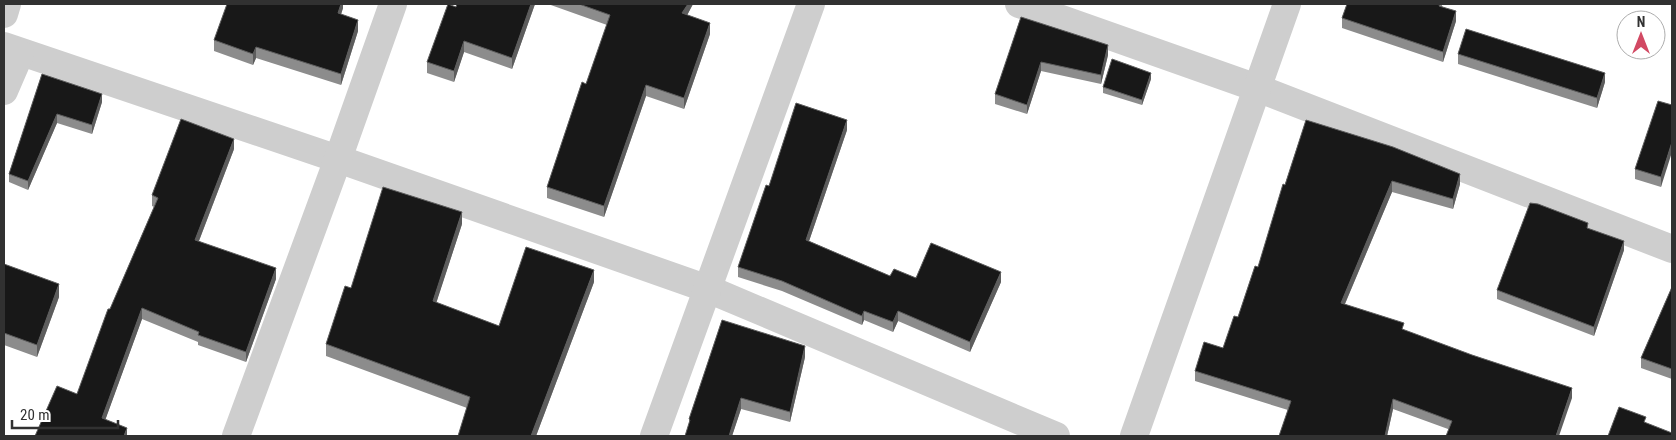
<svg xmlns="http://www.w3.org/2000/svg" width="1676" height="440" viewBox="0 0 1676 440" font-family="'Roboto Condensed',sans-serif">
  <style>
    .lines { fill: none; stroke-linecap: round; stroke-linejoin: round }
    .street { stroke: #cecece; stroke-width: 28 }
    .wall { fill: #8c8c8c }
    .shaded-wall { fill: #5d5d5d }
    .building { fill: #181818; stroke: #5d5d5d }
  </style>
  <rect width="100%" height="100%" fill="#fff"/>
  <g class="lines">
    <g class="street">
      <polyline points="1019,4 1257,88 1672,249"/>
      <polyline points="4,14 7,4"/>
      <polyline points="4,46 338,159 708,289 1056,436"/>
      <polyline points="4,47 20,54 4,91"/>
      <polyline points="236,436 338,159 393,4"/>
      <polyline points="654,436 811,4"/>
      <polyline points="1134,436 1287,4"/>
    </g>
  </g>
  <g class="wall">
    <polygon points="343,4 343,8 341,14 358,31 341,85 256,58 253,65 214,51 214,40"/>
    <polygon points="457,4 535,4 512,69 464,52 454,82 427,73 427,62"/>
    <polygon points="548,4 693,4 687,15 710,34 684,109 646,96 604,217 547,198 547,187 586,84 607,25"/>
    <polygon points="1347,4 1442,4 1442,6 1456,21 1443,62 1342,28 1342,18"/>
    <polygon points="1021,17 1108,55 1101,84 1041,71 1027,114 995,104 995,94"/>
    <polygon points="1458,54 1605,82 1597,108 1458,64"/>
    <polygon points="42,74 102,102 92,134 57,123 28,190 9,182 9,174"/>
    <polygon points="1151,79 1142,105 1103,93 1103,87"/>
    <polygon points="1672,105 1661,187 1635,179 1635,169"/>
    <polygon points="1306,120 1460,184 1453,209 1392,192 1345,304 1404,330 1572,398 1448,429 1393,409 1387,436 1279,436 1288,410 1195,381 1195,371 1223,348 1238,317 1258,267"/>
    <polygon points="847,130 809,241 890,276 1001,282 970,352 898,321 893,332 864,320 862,325 782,291 738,277 738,267 769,186"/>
    <polygon points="234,149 199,241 276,279 246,362 198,345 198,342 142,319 105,420 127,436 35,436 77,394 110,309 154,207 152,206 152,195"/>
    <polygon points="462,224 436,303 499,326 594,282 536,436 458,436 467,408 326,356 326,344"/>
    <polygon points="1588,228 1624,250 1594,336 1497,299 1497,290"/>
    <polygon points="4,264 59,297 37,357 4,345"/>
    <polygon points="1672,287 1672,379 1641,368 1641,358"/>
    <polygon points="805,357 790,422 741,409 732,436 685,436 689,424 689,419"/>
  </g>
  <g class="shaded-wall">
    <polygon points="341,4 343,4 343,8 338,24 338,13"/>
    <polygon points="531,4 535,4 512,69 512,58"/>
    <polygon points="688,4 693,4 682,25 682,13"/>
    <polygon points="1456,11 1456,21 1443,62 1443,52"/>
    <polygon points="358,20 358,31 341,85 341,74"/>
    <polygon points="710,23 710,34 684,109 684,98"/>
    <polygon points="464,41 464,52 454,82 454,71"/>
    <polygon points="1108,45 1108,55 1101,84 1101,75"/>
    <polygon points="256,47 256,58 253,65 253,54"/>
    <polygon points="1041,62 1041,71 1027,114 1027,105"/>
    <polygon points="1151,73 1151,79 1142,105 1142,100"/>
    <polygon points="1605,73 1605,82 1597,108 1597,98"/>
    <polygon points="646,85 646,96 604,217 604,206"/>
    <polygon points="102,94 102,102 92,134 92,125"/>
    <polygon points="57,114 57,123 28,190 28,181"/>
    <polygon points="847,120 847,130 806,250 806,240"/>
    <polygon points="234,139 234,149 195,251 195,240"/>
    <polygon points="1672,142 1672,152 1661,187 1661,177"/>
    <polygon points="1460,174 1460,184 1453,209 1453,199"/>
    <polygon points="1392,181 1392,192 1341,313 1341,303"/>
    <polygon points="462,212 462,224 433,313 433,301"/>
    <polygon points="1624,241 1624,250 1594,336 1594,327"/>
    <polygon points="276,268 276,279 246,362 246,352"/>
    <polygon points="594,270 594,282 536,436 531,436"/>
    <polygon points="1001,272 1001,282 970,352 970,342"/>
    <polygon points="59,284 59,297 37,357 37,345"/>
    <polygon points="142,308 142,319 102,429 102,418"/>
    <polygon points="864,311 864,320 862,325 862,316"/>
    <polygon points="898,311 898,321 893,332 893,322"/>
    <polygon points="805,346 805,357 790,422 790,412"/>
    <polygon points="1572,388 1572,398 1559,436 1556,436"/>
    <polygon points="741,398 741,409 732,436 729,436"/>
    <polygon points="1393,399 1393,409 1387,436 1385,436"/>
    <polygon points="127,428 127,436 124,436"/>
  </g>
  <g class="building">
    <polygon points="227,4 341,4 338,13 358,20 341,74 256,47 253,54 214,40"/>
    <polygon points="448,4 456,7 457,4 531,4 512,58 464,41 454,71 427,62"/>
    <polygon points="579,4 688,4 682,13 710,23 684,98 646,85 604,206 547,187 582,82 586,84 610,15"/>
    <polygon points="1347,4 1440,4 1439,6 1456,11 1443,52 1342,18"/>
    <polygon points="1021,17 1108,45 1101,75 1041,62 1027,105 995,94"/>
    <polygon points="1466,29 1605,73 1597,98 1458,54"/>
    <polygon points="1112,59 1151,73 1142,100 1103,87"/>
    <polygon points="42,74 102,94 92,125 57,114 28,181 9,174"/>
    <polygon points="1658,101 1672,105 1672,142 1661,177 1635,169"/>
    <polygon points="796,103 847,120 806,240 890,276 894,269 916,278 931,243 1001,272 970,342 898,311 893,322 864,311 862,316 782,281 738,267 766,185 769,186"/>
    <polygon points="181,119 234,139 195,240 276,268 246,352 198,335 199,332 142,308 102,418 127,428 124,436 35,436 57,386 77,394 108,309 110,309 158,198 152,195"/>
    <polygon points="1306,120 1393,147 1460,174 1453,199 1392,181 1341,303 1404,323 1402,329 1472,355 1572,388 1556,436 1446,436 1452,421 1393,399 1385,436 1279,436 1291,401 1195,371 1204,342 1223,348 1234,316 1238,317 1255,266 1258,267 1283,184 1285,185"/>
    <polygon points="383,187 462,212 433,301 499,326 526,247 594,270 531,436 458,436 470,397 326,344 345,286 351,288"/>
    <polygon points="1530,203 1538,204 1588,223 1587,228 1624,241 1594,327 1497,290"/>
    <polygon points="4,264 59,284 37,345 4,333"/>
    <polygon points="1672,287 1672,369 1641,358"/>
    <polygon points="722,320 805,346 790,412 741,398 729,436 685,436 690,420 689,419"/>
    <polygon points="1619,407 1646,417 1644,422 1672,433 1672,436 1608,436"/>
  </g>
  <rect width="1676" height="440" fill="none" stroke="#313131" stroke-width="10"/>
  <g transform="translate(1641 35)"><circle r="24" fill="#ffffff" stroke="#adadad"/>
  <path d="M0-4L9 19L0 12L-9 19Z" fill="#d24963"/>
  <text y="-8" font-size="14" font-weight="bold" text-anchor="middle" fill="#313131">N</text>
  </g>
  <path d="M12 420v8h106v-8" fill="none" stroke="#313131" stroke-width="2.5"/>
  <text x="20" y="420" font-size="15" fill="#313131" stroke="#ffffff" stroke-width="4" paint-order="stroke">20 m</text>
</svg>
